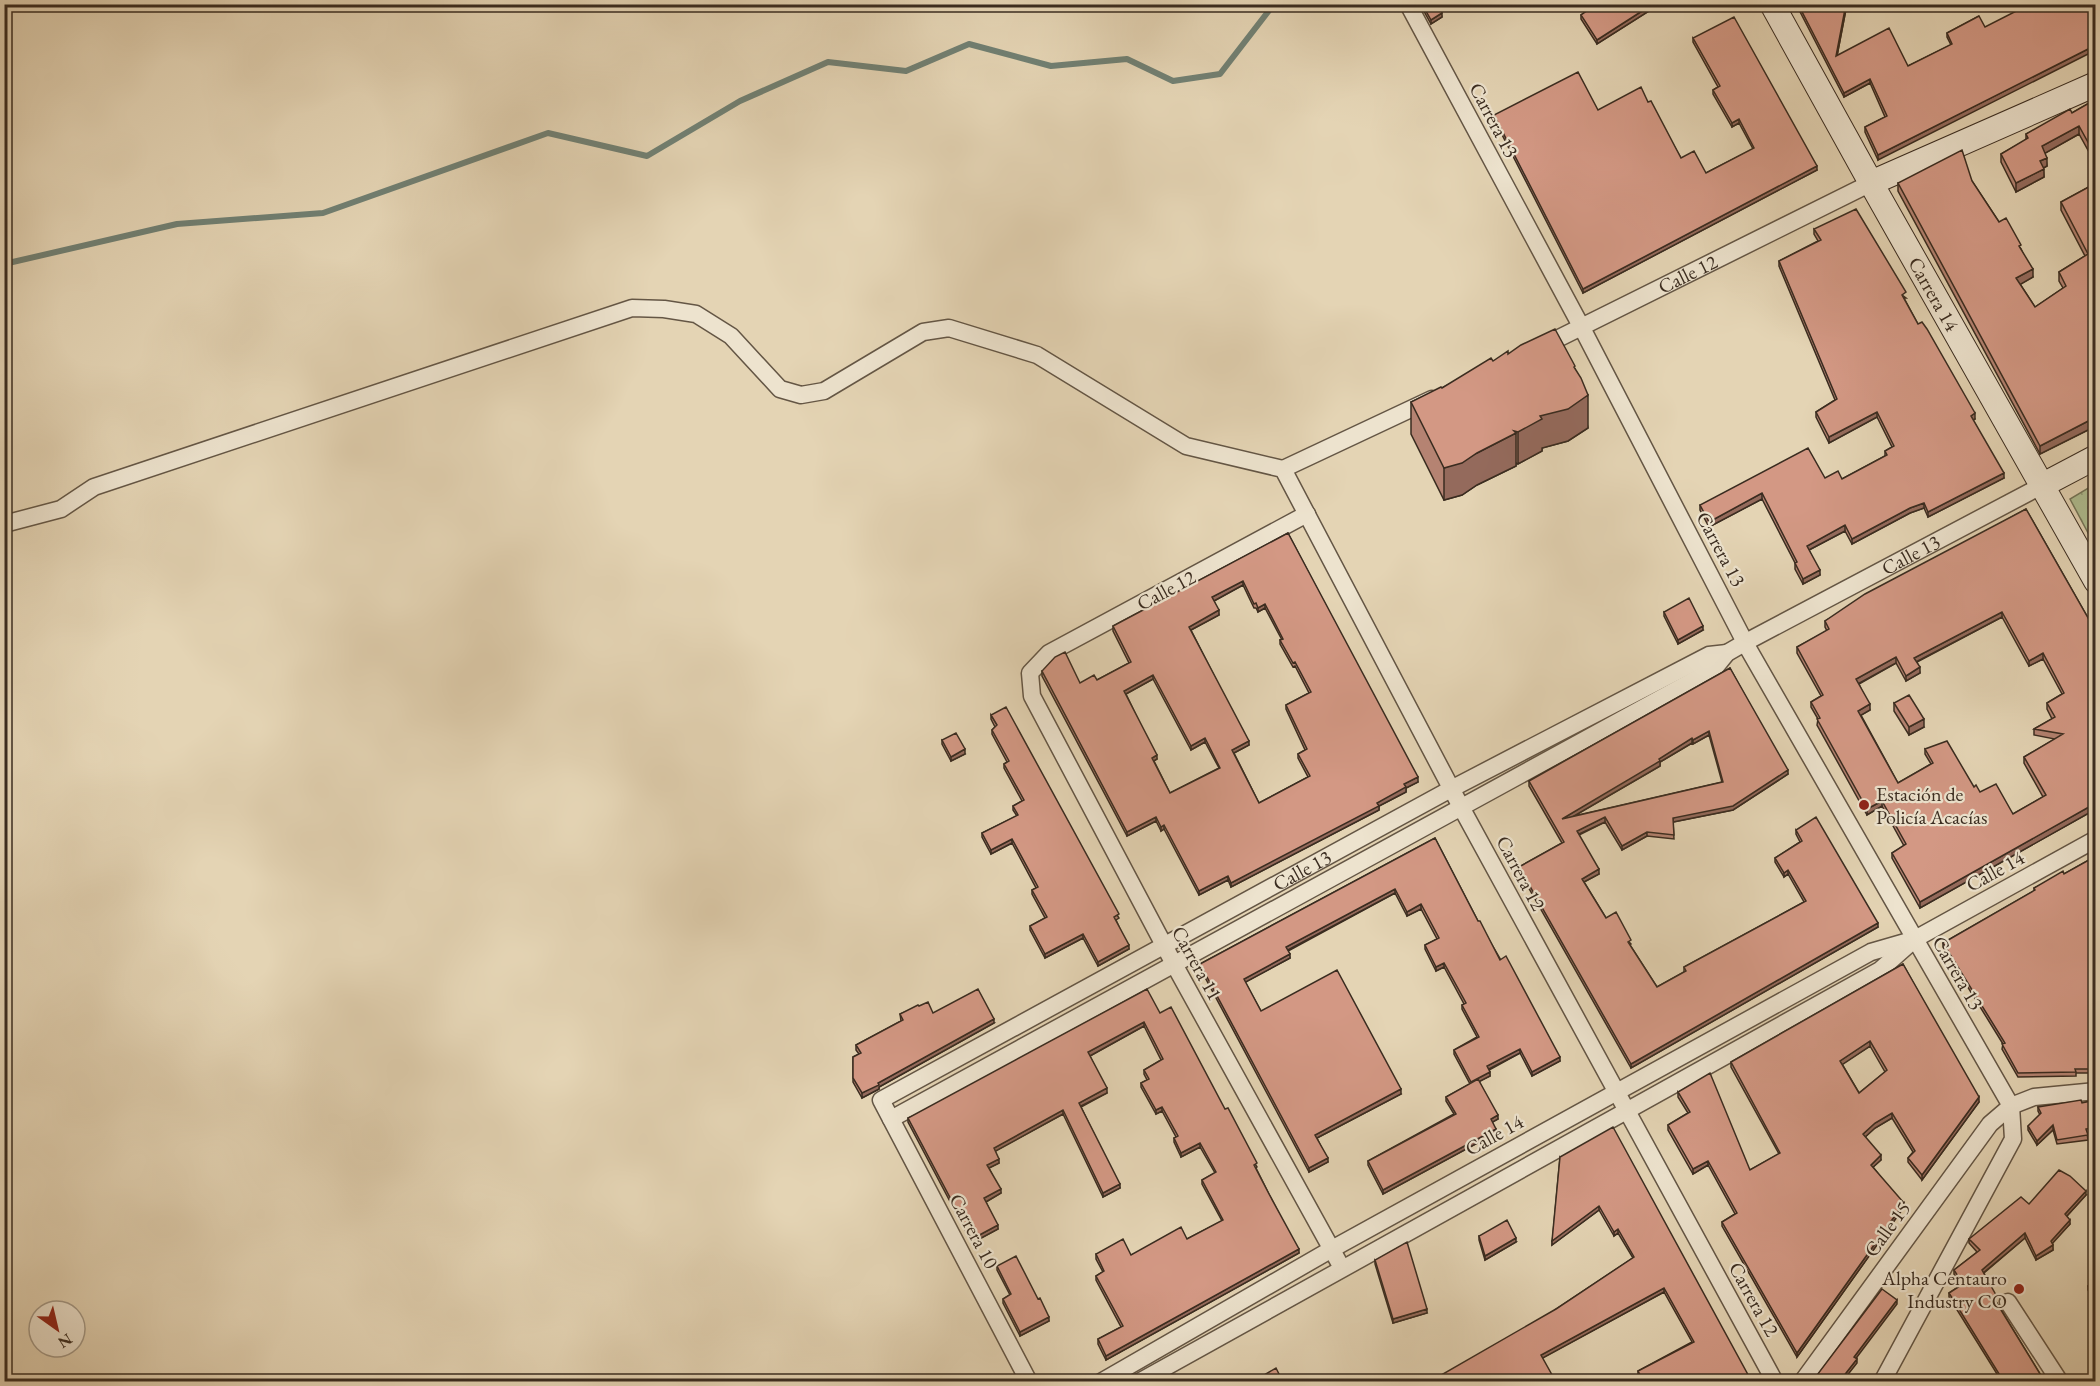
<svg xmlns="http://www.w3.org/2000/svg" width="2100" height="1386" font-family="'EB Garamond',serif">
<defs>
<pattern id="park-crowns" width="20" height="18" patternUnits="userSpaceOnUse" patternTransform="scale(1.5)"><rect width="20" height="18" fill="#afbe91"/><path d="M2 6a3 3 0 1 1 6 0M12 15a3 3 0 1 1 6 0" fill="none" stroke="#8f9b76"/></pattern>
</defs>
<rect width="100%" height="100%" fill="#e4d4b4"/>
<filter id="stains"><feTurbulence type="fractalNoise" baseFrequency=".00333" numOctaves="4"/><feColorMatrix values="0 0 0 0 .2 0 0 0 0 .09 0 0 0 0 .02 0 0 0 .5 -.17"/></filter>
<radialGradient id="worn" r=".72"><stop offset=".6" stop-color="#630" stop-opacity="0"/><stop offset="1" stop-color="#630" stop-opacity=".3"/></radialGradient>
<path fill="url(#park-crowns)" stroke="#747558" stroke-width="1.5" d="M2095,484V546L2070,499Z"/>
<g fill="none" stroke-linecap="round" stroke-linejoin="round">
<path stroke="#718073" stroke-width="6" d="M4,264L177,224L323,213L548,133L647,156L740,101L828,62L906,71L969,44L1051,66L1127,59L1173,81L1220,74L1274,4"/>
<defs>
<g id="street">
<path d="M1408,4L1582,328L1749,650L2011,1106L2013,1139L1882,1382"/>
<path id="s1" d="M1539,348L1871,183"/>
<path d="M1283,469L1432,399"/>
<path d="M1307,514L1049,653L1030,673L1032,696L1174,964L1342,1268"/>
<path d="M4,524L61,509L94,487L632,308L664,309L696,314L731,336L780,389L801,395L824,391L923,332L949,328L1037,355L1186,446L1283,469L1461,807L1775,1382"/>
<path id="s2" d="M891,1119L1714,669L1727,653L1746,642L2041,486"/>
<path d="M2008,1302L2060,1382"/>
<path id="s3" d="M1029,1382L881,1100L1451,789L1709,655L1727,653"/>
<path d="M1101,1382L1332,1249L1871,952L1909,941"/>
<path d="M1139,1382L1880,970L1915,939L2096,839"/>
<path d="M1802,1382L1990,1124L2011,1106L2034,1097L2096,1091"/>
</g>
<g id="secondary">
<path id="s4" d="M1772,4L1871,183L2096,581"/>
<path d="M1871,183L2096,84"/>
<path d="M2041,486L2096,457"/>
</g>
</defs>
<use href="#street" stroke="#645645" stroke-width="19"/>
<use href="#secondary" stroke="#3a2c20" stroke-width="26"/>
<use href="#street" stroke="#ede3ce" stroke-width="16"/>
<use href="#secondary" stroke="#ede3ce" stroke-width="24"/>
</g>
<path fill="#b58372" stroke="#3a2c20" stroke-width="1.5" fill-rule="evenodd" d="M1420,4H1438L1442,17L1431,24Z
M1597,4H1660L1597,44L1581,19V15Z
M1796,4H1847L1837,56L1908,66L1951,45L1947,37V33L1979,16L1878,160L1865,132V127L1885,117L1870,83L1844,97Z
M1693,38L1817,170L1583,293L1494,119V115L1598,110L1648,102L1681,158L1706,173L1753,149L1739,123L1732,127L1713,94V90L1718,87L1693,42Z
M2096,99V148L2089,152L2079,134L2045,153L2047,166L2043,168L2044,177L2016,192L2001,162V154L2026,140V134L2072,113Z
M1972,181L1999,222L2021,249L2033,277L2020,284L2035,307L2063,288L2059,281V272L2085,256L2061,210V202L2096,183V426L2040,454L1898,191V183Z
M1814,229L1906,298H1904L1918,324L1975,419L1973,420L2004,478L1928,517L1924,508L1910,513L1852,544L1845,531L1809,550L1820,575L1803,584L1795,569V563L1762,499L1709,527L1700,510V505L1825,478L1842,479L1885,456V451L1892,447L1877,417L1829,443L1816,417V412L1835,400L1779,266V261L1818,241L1814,234Z
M1508,354L1575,369L1588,428L1568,441L1542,448V451L1518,464L1516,463V466L1477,485L1462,495L1444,500L1411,434V402L1442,388Z
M2026,509L2096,632V809L1920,908L1892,858V853L1904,846L1882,806L1867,815L1817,725L1818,719L1811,707V702L1821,696L1797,653V647L1827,631L1825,627V621ZM2002,617L2029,666L2043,659L2062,694L2047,703V709L2052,719L2034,729V735L2055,739L2024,757V763L2043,797L2013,814L1980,792L1925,749V754L1931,764L1898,783L1861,715L1870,710L1859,684L1896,663L1906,681L1920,673L1917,662Z
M1288,533L1418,782L1406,788V792L1379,806V810L1231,887L1228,880L1199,895L1164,829L1161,831L1156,821L1127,836L1042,676V671L1080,683L1097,680L1129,663L1113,631V626ZM1243,585L1254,608H1256L1258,612L1265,608L1282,640H1280V644L1293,667L1295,666L1309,693L1286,705V709L1305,750L1298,754V758L1308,777L1259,803L1234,753L1249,745L1191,630L1219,615L1214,601ZM1153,679L1191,750L1205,742L1219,768L1170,793L1154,761L1157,759L1126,694Z
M1664,612L1703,630L1678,644L1664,616Z
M1730,668L1788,774L1733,810L1673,822L1674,839L1647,836L1622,850L1605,822L1579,835L1599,874L1584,882L1606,918L1631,944L1630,945L1657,987L1684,972V967L1804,902L1788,874L1784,877L1775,862V858L1800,842L1796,834V830L1878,927L1631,1068L1519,871V867L1562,843L1529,786V781ZM1709,735L1722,782L1574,816L1660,766V762L1692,743L1693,744Z
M1894,703L1924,727L1909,735L1894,711Z
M991,715L1119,918L1116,920L1129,949L1098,966L1083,938L1045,958L1030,930V926L1045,918L1032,894V890L1036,888L1012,843L991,854L982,837V833L1017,816L1013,810V806L1022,801L1004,768V764L1007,762L992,734V730L995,727L991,719Z
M942,740L965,754L951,761L942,744Z
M1435,838L1478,921L1560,1061L1532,1076L1520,1053L1489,1070L1490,1076L1479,1081L1498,1119L1492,1122L1496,1133L1383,1194L1368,1165V1161L1454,1114L1446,1101V1097L1470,1084L1454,1054V1050L1477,1037L1462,1009V1005L1464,1004L1444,967L1436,971L1425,949V945L1437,939L1421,909L1407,916L1395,893L1288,951L1290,958L1245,982L1261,1011L1401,1094L1317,1138L1328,1162L1309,1172L1200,968V964Z
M2096,856V1073H2076V1076L2018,1077L2002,1049L2003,1044L1943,947V943L2034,891V888L2064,874Z
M1903,964L1979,1102L1922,1180L1908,1162V1158L1913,1152L1892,1118L1875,1128L1865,1137L1881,1160L1873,1167L1904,1207L1797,1357L1722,1226V1222L1735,1214L1708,1165L1693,1174L1668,1130V1125L1688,1113L1678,1097V1092L1750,1170L1779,1154L1731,1067V1062ZM1870,1046L1885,1072L1859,1093L1842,1064Z
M919,1006L933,1013L994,1023L879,1087V1089L862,1098L853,1082V1057L859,1054L856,1050V1045L901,1021L900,1014Z
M1160,1013L1257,1167L1256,1168L1269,1194L1299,1253L1106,1360L1098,1344V1339L1121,1327L1096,1280V1276L1103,1272L1096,1259V1254L1131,1255L1187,1239L1222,1221L1202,1184V1180L1215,1173L1200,1147L1181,1157L1174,1142V1138L1176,1137L1162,1111L1156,1114L1141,1087V1083L1147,1080L1144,1074V1070L1161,1060L1144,1026L1090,1056L1107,1093L1081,1107L1120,1188L1103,1197L1063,1114L995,1151L999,1163L989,1168L1001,1193L986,1202L998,1229L972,1243L908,1122V1118Z
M2096,1100V1131L2087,1133L2088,1140L2057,1144L2053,1130L2037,1145L2028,1130V1126L2040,1115L2038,1111V1107L2082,1103Z
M1560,1157L1752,1382H1642L1638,1375V1371L1692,1342L1664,1292L1542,1358L1556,1309L1633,1258L1618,1233L1614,1236L1599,1210L1552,1245Z
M2086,1195L2067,1216L2070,1224L2052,1243L2053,1250L2036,1260L2025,1238L1984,1273L1996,1299L1995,1300L2045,1382H2002L1949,1297V1293L1961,1285L1954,1274V1270L1977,1252L1969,1243V1239L2029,1204Z
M1479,1236L1516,1242L1485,1260L1479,1240Z
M1375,1260L1427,1313L1393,1323L1375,1264Z
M997,1266L1038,1299L1049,1321L1020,1336L1003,1303V1299L1010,1295L997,1270Z
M2096,1281V1303L2088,1290V1286Z"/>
<path fill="#946a5c" stroke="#3a2c20" stroke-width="1.5" d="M1653,4H1660L1597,44V40Z
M1846,4H1847L1836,61V56Z
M1442,13V17L1431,24V20Z
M2096,45V50L1878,160V155Z
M1870,79V83L1844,97V93Z
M1739,119V123L1732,127V123Z
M2079,126V134L2042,155V146Z
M2096,140V148L2089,152V144Z
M2047,158V166L2040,170V161Z
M1817,166V170L1583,293V289Z
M2044,169V177L2016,192V183Z
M2033,269V277L2016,287V278Z
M1588,395V428L1568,441L1542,448V451L1518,464V432L1540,416Z
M1877,412V417L1829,443V437Z
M1975,413V419L1971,421V416Z
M2096,417V426L2040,454V446Z
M1516,433V466L1477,485L1462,495L1444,500V468L1477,453Z
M2004,473V478L1928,517V512Z
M1762,493V499L1709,527V522Z
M1924,503V508L1910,513L1852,544V539L1910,508Z
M1845,525V531L1807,551V546Z
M1820,570V575L1803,584V579Z
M1243,581V585L1212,602V597Z
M1265,604V608L1258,612V608Z
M1219,610V615L1189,631V627Z
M2002,612V617L1914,663V658Z
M1703,626V630L1678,644V640Z
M2043,653V659L2029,666V661Z
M1896,657V663L1856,685V679Z
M1920,667V673L1906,681V676Z
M1153,675V679L1124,695V691Z
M1870,704V710L1858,717V711Z
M1924,719V727L1909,735V727Z
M1709,731V735L1693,744V740Z
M1205,738V742L1191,750V746Z
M1692,738V743L1660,762V766L1562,823V819Z
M1249,741V745L1232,754V750Z
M965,749V754L951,761V757Z
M1157,755V759L1152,762V758Z
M1788,770V774L1733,810L1673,822V818Z
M1418,777V782L1406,788V792L1379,806V810L1231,887V883L1377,803L1404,784Z
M1882,801V806L1867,815V809Z
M2096,803V809L1920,908V902Z
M1156,817V821L1127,836V832Z
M1605,817V822L1577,835V831Z
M1164,825V829L1161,831V827Z
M1647,832V836L1622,850V846Z
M1012,839V843L991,854V850Z
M1599,869V874L1582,883V879Z
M1788,870V874L1784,877V873Z
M1228,876V880L1199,895V891Z
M1395,889V893L1286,951V947Z
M1421,904V909L1407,916V912Z
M1878,923V927L1631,1068V1064Z
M1083,934V938L1045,958V954Z
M1129,945V949L1098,966V962Z
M1290,954V958L1244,983V979Z
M1444,963V967L1436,971V967Z
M994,1019V1023L879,1087V1089L862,1098V1093L878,1083Z
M1144,1022V1026L1088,1057V1052Z
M1870,1041V1046L1840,1066V1061Z
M1520,1049V1053L1487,1070V1066Z
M1560,1057V1061L1532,1076V1072Z
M1490,1072V1076L1471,1086V1082Z
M1107,1088V1093L1079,1107V1103Z
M1401,1089V1094L1315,1139V1135Z
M1979,1097V1102L1922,1180V1175Z
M1162,1107V1111L1156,1114V1110Z
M1063,1110V1114L994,1152V1148Z
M1892,1113V1118L1875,1128L1863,1139V1134L1875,1123Z
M1498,1115V1119L1491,1123V1119Z
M2053,1125V1130L2037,1145V1141Z
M1496,1129V1133L1383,1194V1190Z
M1200,1143V1147L1181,1157V1153Z
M1881,1155V1160L1871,1169V1165Z
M1328,1158V1162L1309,1172V1168Z
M999,1159V1163L987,1169V1165Z
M1708,1161V1165L1693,1174V1169Z
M1120,1184V1188L1103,1197V1193Z
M1001,1189V1193L984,1203V1198Z
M2086,1191V1195L2065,1218V1214Z
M1904,1203V1207L1797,1357V1353Z
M1599,1206V1210L1552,1245V1241Z
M2070,1220V1224L2051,1245V1241Z
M998,1225V1229L972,1243V1239Z
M1618,1229V1233L1614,1236V1232Z
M2025,1233V1238L1982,1274V1270Z
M1516,1238V1242L1485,1260V1256Z
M2053,1245V1250L2036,1260V1256Z
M1299,1249V1253L1106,1360V1356Z
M1664,1288V1292L1541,1359V1355Z
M1897,1300V1304L1854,1361V1357Z
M1427,1309V1313L1393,1323V1319Z
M1049,1317V1321L1020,1336V1332Z
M1857,1359V1363L1842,1382H1839Z"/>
<path fill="#d39884" stroke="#3a2c20" stroke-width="1.5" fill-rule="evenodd" d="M1422,4H1438L1442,13L1431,20Z
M1597,4H1653L1597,40L1581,15Z
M1798,4H1846L1836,56L1889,28L1908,66L1952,44L1947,33L1979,16L1985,27L2030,4H2096V45L1878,155L1865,127L1887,116L1870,79L1844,93Z
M1734,17L1817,166L1583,289L1494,115L1578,72L1598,110L1641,87L1648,102L1651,101L1681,158L1694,151L1706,173L1754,148L1739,119L1732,123L1713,90L1720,86L1693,38Z
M2096,99V140L2089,144L2079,126L2042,146L2047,158L2040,161L2044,169L2016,183L2001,154L2028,138L2026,134L2070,109L2072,113Z
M1962,150L1972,181L1999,222L2006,218L2021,245L2019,246L2033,269L2016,278L2035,307L2066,286L2059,272L2088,254L2061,202L2096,183V417L2040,446L1898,183Z
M1856,209L1906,292L1902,295L1918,324L1922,322L1927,329L1975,413L1971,416L2004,473L1928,512L1924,503L1910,508L1852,539L1845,525L1807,546L1820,570L1803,579L1795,563L1797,562L1762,493L1709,522L1700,505L1808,448L1825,478L1838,471L1842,479L1887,455L1885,451L1894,446L1877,412L1829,437L1816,412L1837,399L1779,261L1821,240L1814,229Z
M1555,329L1575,366L1574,367L1581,378L1588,395L1568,409L1540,416L1542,419L1518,432L1514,431L1516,433L1477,453L1462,463L1444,468L1411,402L1441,387L1442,388L1491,358L1493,361L1508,351V354L1521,345Z
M2026,509L2096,632V803L1920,902L1892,853L1906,844L1882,801L1867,809L1817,719L1820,718L1811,702L1823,695L1797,647L1829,629L1825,621L1865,594ZM2002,612L2029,661L2043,653L2064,693L2047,703L2055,717L2034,729L2063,734L2024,757L2046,795L2013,814L1996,784L1980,792L1976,785L1974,787L1947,741L1925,749L1933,763L1898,783L1858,711L1870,704L1856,679L1896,657L1906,676L1920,667L1914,658Z
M1288,533L1418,777L1404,784L1406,787L1377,803L1379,806L1231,883L1228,876L1199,891L1164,825L1161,827L1156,817L1127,832L1042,671L1055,657L1065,652L1080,683L1094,675L1097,680L1131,662L1113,626ZM1243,581L1254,604L1256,603L1258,608L1265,604L1283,639L1280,640L1293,663L1295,662L1311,692L1286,705L1307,749L1298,754L1310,776L1259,803L1232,750L1249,741L1189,627L1219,610L1212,597ZM1153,675L1191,746L1205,738L1220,768L1170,793L1152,758L1157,755L1124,691Z
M1689,598L1703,626L1678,640L1664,612Z
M1730,668L1788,770L1733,806L1673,818L1674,835L1647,832L1622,846L1605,817L1577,831L1599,869L1582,879L1606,918L1616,912L1631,940L1628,942L1657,987L1686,971L1684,967L1806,901L1788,870L1784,873L1775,858L1802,841L1796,830L1816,817L1878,923L1631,1064L1519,867L1564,842L1529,781ZM1709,731L1723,782L1562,819L1660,761L1659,759L1692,738L1693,740Z
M1909,695L1924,719L1909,727L1894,703Z
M1006,707L1119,914L1114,917L1129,945L1098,962L1083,934L1045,954L1030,926L1047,917L1032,890L1038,887L1012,839L991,850L982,833L1018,815L1013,806L1024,800L1004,764L1009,761L992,730L997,725L991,715Z
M956,733L965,749L951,757L942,740Z
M1435,838L1478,921H1480L1500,960L1506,956L1560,1057L1532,1072L1520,1049L1487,1066L1490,1072L1471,1082L1454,1050L1479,1037L1462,1005L1466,1003L1444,963L1436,967L1425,945L1439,938L1421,904L1407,912L1395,889L1286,947L1290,954L1244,979L1261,1011L1337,970L1401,1089L1315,1135L1328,1158L1309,1168L1200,964Z
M2096,856V1069H2075L2076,1072L2018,1073L2002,1044L2005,1043L1943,943L2035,890L2034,888L2063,871L2064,874Z
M1903,964L1979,1097L1922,1175L1908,1158L1915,1151L1892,1113L1875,1123L1863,1134L1881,1155L1871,1165L1904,1203L1797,1353L1722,1222L1737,1213L1708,1161L1693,1169L1668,1125L1690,1112L1678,1092L1710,1073L1750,1170L1780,1153L1731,1062ZM1870,1041L1887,1070L1859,1093L1840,1061Z
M978,989L994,1019L878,1083L879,1085L862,1093L853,1078V1057L861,1053L856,1045L903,1020L900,1014L918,1005L919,1006L928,1002L933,1013Z
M1147,989L1160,1013L1171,1007L1225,1109L1228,1108L1257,1163L1254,1165L1269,1194L1299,1249L1106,1356L1098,1339L1123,1326L1096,1276L1104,1271L1096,1254L1123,1239L1131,1255L1181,1227L1187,1239L1223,1220L1202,1180L1216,1172L1200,1143L1181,1153L1174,1138L1178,1136L1162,1107L1156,1110L1141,1083L1149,1079L1144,1070L1163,1059L1144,1022L1088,1052L1107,1088L1079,1103L1120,1184L1103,1193L1063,1110L994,1148L999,1159L987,1165L1001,1189L984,1198L998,1225L972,1239L908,1118Z
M1478,1079L1498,1115L1491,1119L1496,1129L1383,1190L1368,1161L1456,1114L1446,1097Z
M2081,1100L2082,1103L2096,1100V1127L2086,1129L2088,1135L2057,1140L2053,1125L2037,1141L2028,1126L2041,1113L2038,1107Z
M1613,1127L1752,1382H1644L1638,1371L1694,1342L1664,1288L1541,1355L1556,1382H1429L1556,1309L1634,1257L1618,1229L1614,1232L1599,1206L1552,1241L1560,1157Z
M2059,1170L2070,1176L2086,1191L2065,1214L2070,1220L2051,1241L2053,1245L2036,1256L2025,1233L1982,1270L1996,1295L1993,1297L2045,1382H2004L1949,1293L1963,1284L1954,1270L1980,1250L1969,1239L2021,1197L2029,1204Z
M1507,1220L1516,1238L1485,1256L1479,1236Z
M1407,1242L1427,1309L1393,1319L1375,1260Z
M1016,1256L1038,1299L1040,1298L1049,1317L1020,1332L1003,1299L1011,1294L997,1266Z
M2096,1281V1299L2088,1286Z
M1882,1289L1897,1300L1854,1357L1857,1359L1839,1382H1818L1814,1379Z
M1276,1368L1283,1382H1252Z"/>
<g fill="#8f2418" stroke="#ede3ce" stroke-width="2">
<circle cx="1864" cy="805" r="6"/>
<circle cx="2019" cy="1289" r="6"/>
</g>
<g text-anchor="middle" stroke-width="4.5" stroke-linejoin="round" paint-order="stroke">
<g font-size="20" fill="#3a2c20" stroke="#ede3ce">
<text transform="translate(1494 120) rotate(62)" y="7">Carrera 13</text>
<text dy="7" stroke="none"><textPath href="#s1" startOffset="166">Calle 12</textPath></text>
<text dy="7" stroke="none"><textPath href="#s4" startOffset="332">Carrera 14</textPath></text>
<text transform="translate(1721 549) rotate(62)" y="7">Carrera 13</text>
<text dy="7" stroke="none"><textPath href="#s2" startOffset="1167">Calle 13</textPath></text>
<text transform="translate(1166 590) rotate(-28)" y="7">Calle 12</text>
<text dy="7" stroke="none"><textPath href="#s3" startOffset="798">Calle 13</textPath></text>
<text transform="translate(1995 871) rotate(-29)" y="7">Calle 14</text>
<text transform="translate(1521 873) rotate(62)" y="7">Carrera 12</text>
<text transform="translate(1197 963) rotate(61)" y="7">Carrera 11</text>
<text transform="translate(1958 973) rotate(60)" y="7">Carrera 13</text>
<text transform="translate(1494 1135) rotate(-29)" y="7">Calle 14</text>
<text transform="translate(1887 1229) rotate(-54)" y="7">Calle 15</text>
<text transform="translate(974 1231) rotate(62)" y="7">Carrera 10</text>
<text transform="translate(1754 1299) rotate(61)" y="7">Carrera 12</text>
</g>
<g font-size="20" fill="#3a2c20" stroke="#ede3ce" text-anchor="start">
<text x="1876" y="801">Estación de<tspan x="1876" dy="23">Policía Acacías</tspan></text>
<text x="2007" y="1285" text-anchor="end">Alpha Centauro<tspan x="2007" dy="23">Industry CO</tspan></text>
</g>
</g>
<rect width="2100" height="1386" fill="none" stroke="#e4d4b4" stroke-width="24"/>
<rect x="6" y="6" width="2088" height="1374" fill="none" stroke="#3a2c20" stroke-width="3"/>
<rect x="12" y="12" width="2076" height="1362" fill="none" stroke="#3a2c20" stroke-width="1.5"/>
<g transform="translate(57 1329) rotate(146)"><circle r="28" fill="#ede3ce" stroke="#a59a88" stroke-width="1.5"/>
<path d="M0-4.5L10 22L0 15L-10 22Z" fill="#8f2418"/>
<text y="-9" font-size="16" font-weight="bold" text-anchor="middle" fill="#3a2c20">N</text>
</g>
<rect width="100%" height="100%" filter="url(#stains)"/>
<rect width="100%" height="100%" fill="url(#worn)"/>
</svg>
